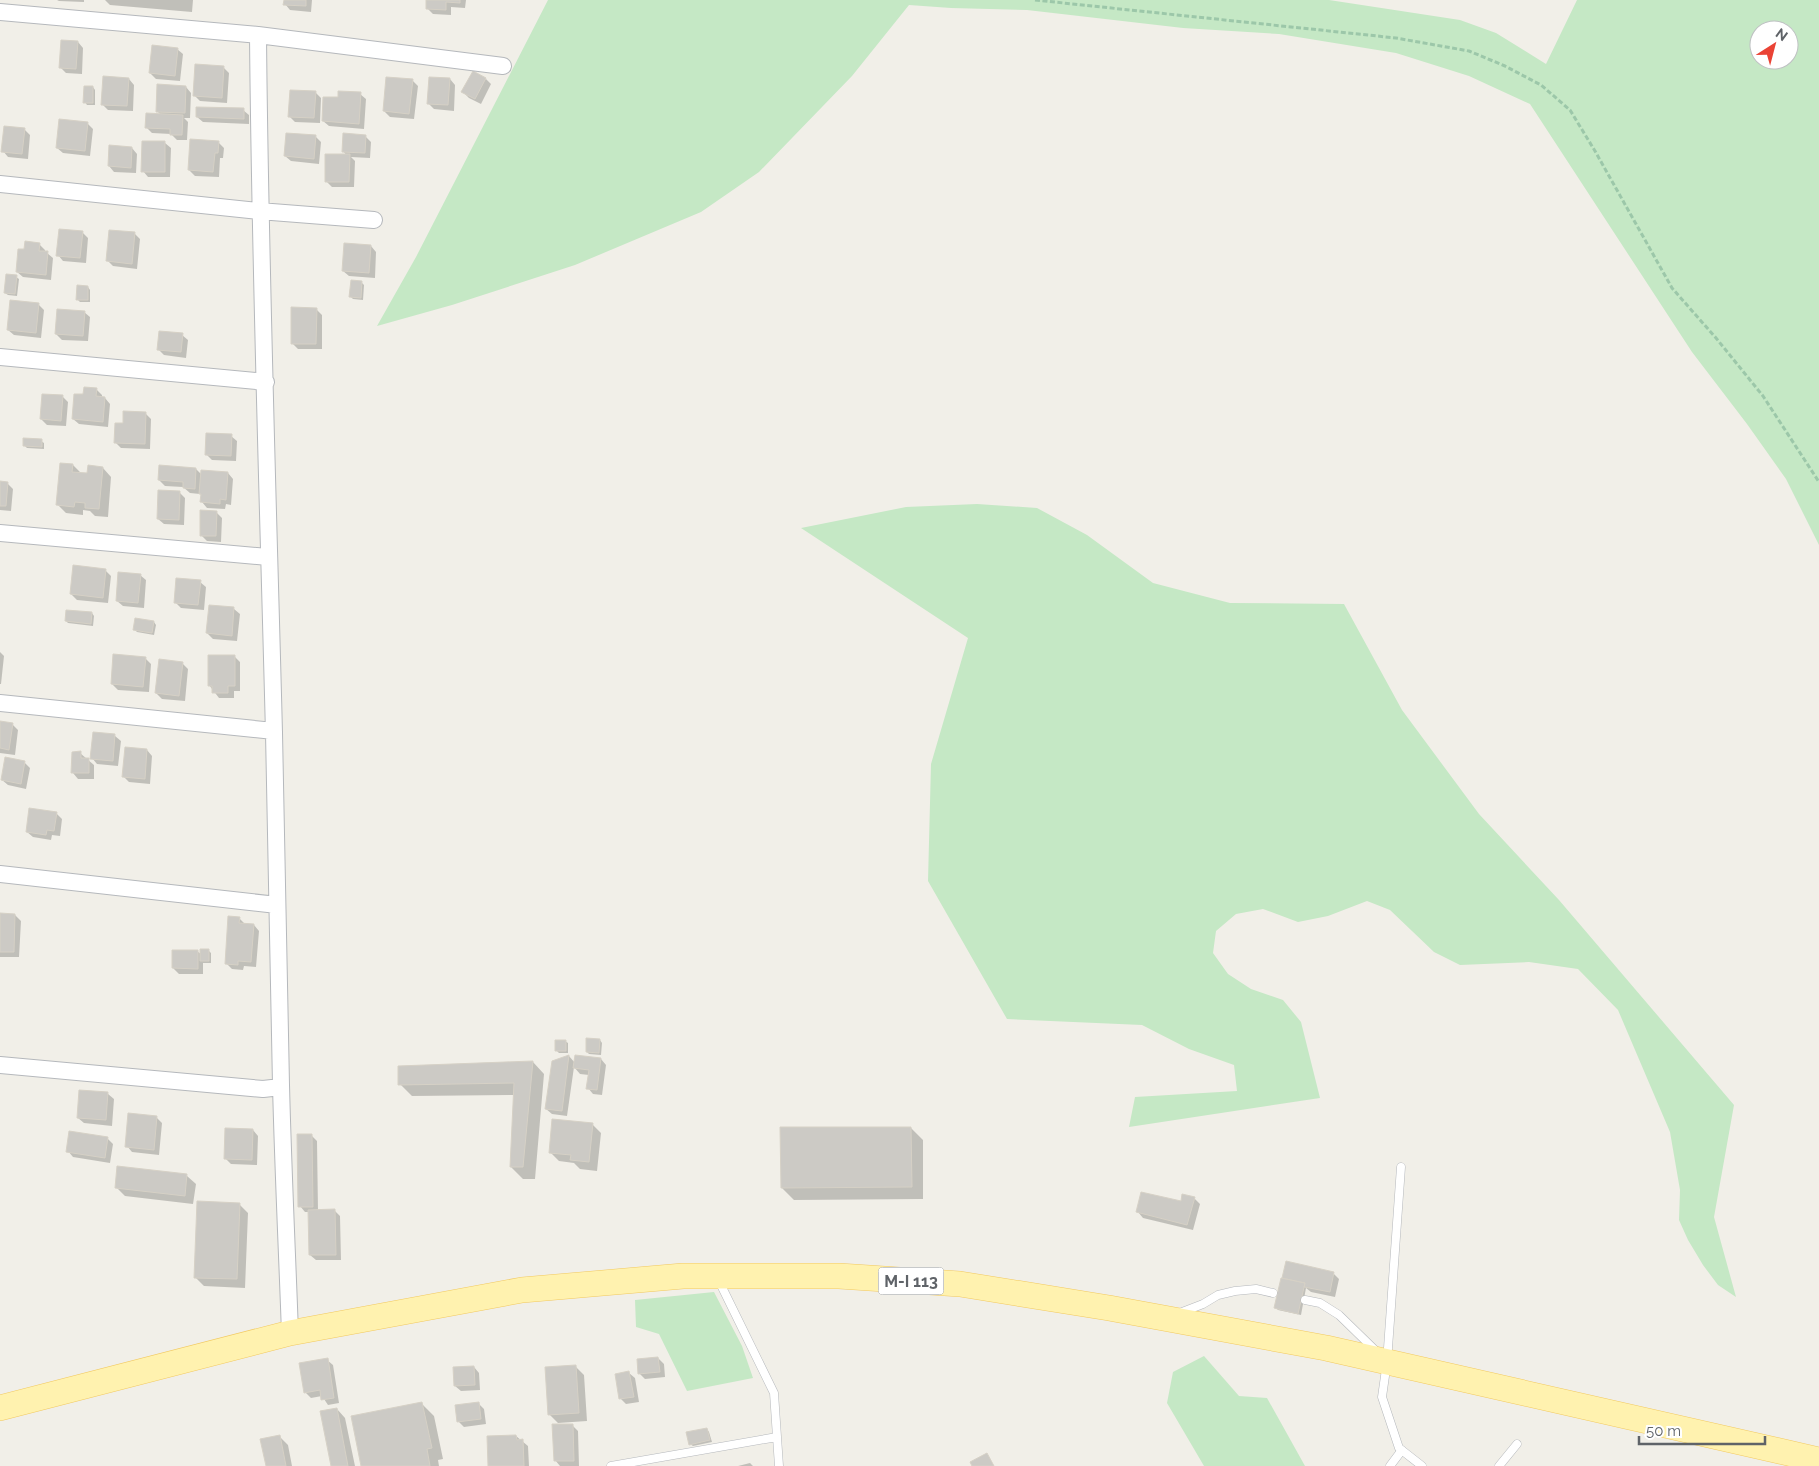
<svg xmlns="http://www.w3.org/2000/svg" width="1819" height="1466" font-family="Raleway,sans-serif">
<rect width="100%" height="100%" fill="#f1efe8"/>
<path fill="#c5e8c5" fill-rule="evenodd" d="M548,0H1329L1460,20L1496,33L1546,64L1577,0H1819V545L1786,479L1747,424L1692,352L1530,104L1469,76L1396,53L1279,34L1183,28L1027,10L951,8L909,5L852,76L759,172L701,212L575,265L452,305L377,326L416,257ZM1759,30H1789V60H1759Z
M977,504L1037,508L1087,535L1153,583L1230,603L1344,604L1402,710L1479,814L1559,900L1734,1105L1714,1217L1736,1297L1718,1285L1703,1265L1688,1240L1679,1220L1680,1190L1670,1132L1618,1010L1578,969L1529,962L1460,965L1434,952L1390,910L1367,901L1328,916L1298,922L1263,909L1236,914L1216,931L1213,953L1228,974L1251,989L1283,1000L1301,1022L1320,1098L1129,1127L1135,1097L1237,1091L1234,1065L1189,1049L1142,1025L1007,1019L928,881L931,764L968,638L801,528L906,507Z
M714,1292L742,1346L753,1378L687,1391L659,1334L636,1327L635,1300Z
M1204,1356L1239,1396L1267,1398L1305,1466H1204L1167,1403L1173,1372Z"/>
<path fill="#0003" d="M57,0H84V2L59,1Z
M105,0H193L192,12L110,5Z
M285,0H312L311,12L290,10L285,4Z
M428,0H466L465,8L451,7V15L433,14L427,8Z
M78,42L83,48L82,74L66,73L60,67Z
M177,49L183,54L180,81L156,79L150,73Z
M223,67L229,73L227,103L200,101L194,95Z
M129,79L134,85L133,111L108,110L102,104Z
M450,79L455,85L454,111L434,109L429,104Z
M486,79L491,84L481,104L469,98L463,92Z
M412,80L418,86L414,119L390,117L384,111Z
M93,87L95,90V105H87L85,102Z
M186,87L191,93L190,118H184L188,122L187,140H177L171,134L152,133L146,127L161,115L157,111Z
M315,92L321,98L320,123L295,122L289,116Z
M360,94L366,99L364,129L329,126L323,121L339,99Z
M243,110L249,115V124L203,122L197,117Z
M87,123L93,129L90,156L63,153L57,148Z
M24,129L30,135L28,159L8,157L3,151Z
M315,136L321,142L319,164L291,161L285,156Z
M365,136L371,142L370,158L351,157L355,161L354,187H332L326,181L347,156L343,151Z
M218,142L224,148L223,158H220L219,177L195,176L189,170Z
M165,143L171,148L170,177H148L143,171Z
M132,148L137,154L136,173L114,172L109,166Z
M82,232L88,238L86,263L63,261L58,255Z
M134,233L140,239L137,269L113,266L108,261Z
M39,244L45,250V252L47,253L53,258L51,280L23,277L17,272L25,251Z
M371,246L376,252L375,278L349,276L343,271Z
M16,277L19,279L17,296L8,295L5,293Z
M362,283L364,285L363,300L353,299L350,296Z
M88,287L90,290V302H80L77,299Z
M38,304L44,310L41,338L14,335L8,330Z
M316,309L322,315V349H298L292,343Z
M84,312L90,317L88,341L62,340L56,334Z
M182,335L188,340L186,358L164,355L159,350Z
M96,389L102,395V398H105L110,404L108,427L79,424L73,419L85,396Z
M62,396L68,402L66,426L47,425L41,419Z
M145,413L151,419L150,449L121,448L115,442L124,424Z
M231,436L237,441L236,461L212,460L207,455Z
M41,441L44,443V449L27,448L24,445Z
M73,465L82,474L88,475L103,468L111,477L108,517L95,516L90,511L83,510V515L66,513L57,504Z
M196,469L202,475L228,473L233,479L231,505L226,504L225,509L207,508L202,502V496L200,494L190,493L183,487L165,486L159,480Z
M0,483H7L13,489L11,511L0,510Z
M179,492L185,498L184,525L164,524L158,519Z
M216,512L222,518L221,542L207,541L201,535Z
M105,570L111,576L108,603L77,600L71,594Z
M140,575L146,580L144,608L123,606L117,601Z
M200,582L206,587L204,610L181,608L175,602Z
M210,606L234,609L240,614L237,641L213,639L207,633Z
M92,613L94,616L93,626L68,623L66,621Z
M154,622L156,625L154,635L137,632L135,630Z
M0,652L4,656L1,684H0Z
M235,657L240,662V691H234V698H219L209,685Z
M145,658L151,664L149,692L118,690L112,684Z
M182,663L188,669L185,701L162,699L156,693Z
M0,722L12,724L18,730L15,755L0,753Z
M115,736L121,741L118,766L97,764L92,758Z
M147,750L152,756L150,784L129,782L123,776Z
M80,753L94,765V779H78L73,773Z
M24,762L30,768L26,789L8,785L2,780Z
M56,813L62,819L60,836L52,835L51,840L33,837L27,832Z
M0,915H15L21,921L19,957H0Z
M239,918L245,924L254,925L259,931L256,967L244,966L243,970L232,969L226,963Z
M208,950L211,953V963H203V974H179L173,968L197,951L202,955Z
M600,1040L602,1043L601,1055L589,1054L587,1052Z
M565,1041L568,1043V1053H559L556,1050Z
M569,1056L575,1063L601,1059L606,1065L602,1095L593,1094L588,1088L589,1075L580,1074L574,1067L567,1116L552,1114L546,1109L553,1062Z
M533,1062L544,1074L535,1179H523L511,1167L514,1095L412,1096L400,1084Z
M108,1094L114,1099L112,1126L84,1123L78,1118Z
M156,1117L162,1123L159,1155L132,1152L127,1146Z
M592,1124L601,1133L597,1171L580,1169L574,1163L559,1161L550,1152Z
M911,1128L923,1140V1199L794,1200L782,1188Z
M253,1130L258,1136L257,1165L231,1164L225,1158Z
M311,1135L317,1141L318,1211L334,1210L340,1216L341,1260H316L310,1255L309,1212H305L300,1206Z
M107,1138L113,1144L110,1163L73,1157L68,1151Z
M187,1176L196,1184L193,1204L125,1196L116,1187Z
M1194,1198L1200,1204L1193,1230L1143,1218L1138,1212L1181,1203Z
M239,1204L248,1213L245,1288L204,1286L195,1277Z
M1287,1263L1333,1273L1339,1279L1335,1297L1311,1292L1306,1288L1301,1315L1278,1310L1276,1308Z
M658,1358L664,1364L665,1377L645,1379L639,1373Z
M327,1360L333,1365L339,1403L328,1405L322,1396L311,1398L305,1392Z
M575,1366L584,1375L587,1421L558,1423L549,1414Z
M474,1367L479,1373L480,1390L461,1391L455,1386Z
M629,1373L635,1378L639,1402L626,1404L620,1398Z
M478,1403L484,1409L486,1424L464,1427L458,1421Z
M422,1404L434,1416L443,1459L438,1460L439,1466H362Z
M337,1409L345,1418L355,1466H332Z
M572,1425L578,1431L579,1466H560L555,1460Z
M707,1429L709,1432L712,1442L693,1446L690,1444Z
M279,1436L288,1445L292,1466H267Z
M516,1436L528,1446L529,1466H489Z
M750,1463L753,1466H738Z"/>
<path fill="#cccac5" stroke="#d6d1c6" d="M284,0H306V6L283,5Z
M426,0H460V3L446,2V10L426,9Z
M61,40L78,41L76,69L59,68Z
M152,45L178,48L175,76L149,73Z
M195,64L224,66L222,98L193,96Z
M473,71L486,78L475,99L461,92Z
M103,76L129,78L127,106L101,105Z
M386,77L413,79L409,114L383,111Z
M429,77L450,78L448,105L427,104Z
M157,84L186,86L185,113L156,112Z
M84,86H93V103H83Z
M290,90L316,91L314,118L288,117Z
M338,91L361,92L359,124L322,121L323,97H338Z
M196,107L244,108V119L196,117Z
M146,113L183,115L182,135H170V129L145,128Z
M59,119L88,122L85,151L56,148Z
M4,126L25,128L22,154L1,152Z
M286,133L316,135L314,159L284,156Z
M343,133L366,135L365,153L342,152Z
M190,139L219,141L218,153H215L213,172L188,170Z
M142,141H165V172H141Z
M109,145L132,147L131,168L108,166Z
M325,154H350L349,182H325Z
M59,229L83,231L80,258L56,256Z
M109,230L135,232L132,264L106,261Z
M25,241L40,243L39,251H48L46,275L16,272L18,249H24Z
M344,243L371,245L369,273L342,271Z
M6,274L17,275L15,294L4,293Z
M351,280L362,281L361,298L349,297Z
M77,285L88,286V300H76Z
M10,300L39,303L36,333L7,330Z
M291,307L317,308L316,344H291Z
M57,309L85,311L83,336L55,334Z
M159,331L183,333L181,352L157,350Z
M84,387L97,388L96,396L105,397L103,422L72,419L74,394H83Z
M42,394L63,395L61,421L40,419Z
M123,411L146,412L145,444L114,443L115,423H123Z
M206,433L232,434L231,456L205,455Z
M23,438L42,439V447L23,446Z
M60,463L73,464L72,472L87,473L88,465L103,467L99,509L85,508V503L75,502L74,507L56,505Z
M159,465L196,468L195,489L183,488V482L158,480Z
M201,470L228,472L226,500L220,499V504L200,502L201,494H199Z
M0,481L8,482L6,506H0Z
M158,490L180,491L179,520L157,519Z
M200,510L217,511L216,536H200Z
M73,565L106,569L103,598L70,594Z
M118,572L141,574L138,603L116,601Z
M176,578L201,580L198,605L174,603Z
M209,605L234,607L232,636L206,633Z
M66,610L92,612L91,624L65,621Z
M135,618L154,621L152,633L133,630Z
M113,654L146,657L143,687L111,684Z
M208,655H235V686H228V693H212V686H208Z
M159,659L183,662L179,696L155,693Z
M0,721L13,723L9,750L0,748Z
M93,732L115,734L113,761L90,759Z
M125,747L147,749L145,779L122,777Z
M81,751V758H89V773H71L72,752Z
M5,757L25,761L21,784L1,780Z
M29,808L57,812L54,831L47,830L46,835L26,832Z
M0,913L15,914L14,952H0Z
M228,916L240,917L239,923L254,924L251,962L238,961V965L225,964Z
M200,949H209V961H200Z
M172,950H198V969L172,968Z
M586,1038L600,1039L599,1053L586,1052Z
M555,1040H566V1051H555Z
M569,1055L562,1111L545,1109L552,1061Z
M575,1055L601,1058L597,1090L586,1089L589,1070L573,1068Z
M533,1061L523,1167H510L514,1083L398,1085V1066Z
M79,1090L108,1092L106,1120L77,1118Z
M128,1113L157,1116L154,1150L125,1147Z
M552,1119L593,1123L589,1162L570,1160L571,1155L549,1153Z
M780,1127H911L912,1187L781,1188Z
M225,1128L253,1129L252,1160L224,1159Z
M69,1131L108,1137L105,1158L66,1152Z
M297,1134H312L313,1207H298Z
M117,1166L187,1174L185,1196L115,1188Z
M1141,1192L1181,1201L1182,1194L1195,1197L1187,1225L1136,1212Z
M197,1201L240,1203L237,1279L194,1278Z
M335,1209L336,1255H309L308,1210Z
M1286,1261L1334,1272L1330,1292L1304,1287L1305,1283L1282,1278Z
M1281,1278L1305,1283L1298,1314L1274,1308Z
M658,1357L660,1372L638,1374L637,1359Z
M328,1358L334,1398L321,1400L320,1390L304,1393L299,1363Z
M576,1365L579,1413L548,1415L545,1367Z
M474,1366L475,1385L454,1386L453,1367Z
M629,1371L634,1397L619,1399L615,1374Z
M422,1402L432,1448L427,1449L430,1466H361L351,1416Z
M479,1402L481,1419L457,1422L455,1405Z
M337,1408L348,1466H331L320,1411Z
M552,1424H573L574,1461H554Z
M707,1428L710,1440L689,1445L686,1432Z
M280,1435L286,1466H266L260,1439Z
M516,1435L517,1440L523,1439L524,1466H488L487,1436Z
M987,1453L994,1466H972L970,1462Z"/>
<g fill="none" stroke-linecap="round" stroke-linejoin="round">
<defs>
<path id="lane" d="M1401,1167L1387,1362L1382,1397L1399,1448L1422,1466
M719,1281L774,1393L779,1466
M1305,1300L1320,1303L1339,1315L1376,1351
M1177,1314L1203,1304L1218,1295L1235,1291L1256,1289L1273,1293
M611,1466L777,1437
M1390,1466L1402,1450
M1499,1466L1517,1444"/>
<path id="street" d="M0,12L258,35L503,66
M258,35C260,268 268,500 274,733C277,850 278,968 281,1085C283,1167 287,1250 290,1333
M0,184L259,211L374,220
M0,357L266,382
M0,533L268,557
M0,703L274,731
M0,874L277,905
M0,1065L263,1089L281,1087"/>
<path id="primary" d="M0,1408L290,1333L522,1290L683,1276H839L960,1284L1109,1308L1326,1348L1819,1460"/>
</defs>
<use href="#lane" stroke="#b5b8bc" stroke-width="9"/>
<use href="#street" stroke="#b5b8bc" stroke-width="18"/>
<use href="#primary" stroke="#f2c960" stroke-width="26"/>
<path stroke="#9cc7a9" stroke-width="3" stroke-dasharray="5 2.5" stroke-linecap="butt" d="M1035,0L1396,38L1469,51L1505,66L1541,85L1570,110L1595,151L1672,288L1716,338L1763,396L1819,482"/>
<use href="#lane" stroke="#fff" stroke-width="8"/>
<use href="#street" stroke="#fff" stroke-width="16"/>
<use href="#primary" stroke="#fff2af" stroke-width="25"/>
</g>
<g text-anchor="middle" stroke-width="5" stroke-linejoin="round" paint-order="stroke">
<rect fill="#fff" stroke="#8f9295" stroke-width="1" x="878.5" y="1267.5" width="65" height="27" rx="4"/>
<g font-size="16" font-weight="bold" fill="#5f6368">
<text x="911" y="1287">M-I 113</text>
</g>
</g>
<g transform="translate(1774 45) rotate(36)"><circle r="24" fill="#ffffff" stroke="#bfc1c3"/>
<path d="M0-4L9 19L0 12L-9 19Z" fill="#ea4335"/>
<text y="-8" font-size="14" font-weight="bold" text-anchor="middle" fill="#5f6368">N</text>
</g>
<path d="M1639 1436v8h126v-8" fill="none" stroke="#5f6368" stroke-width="2.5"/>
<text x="1646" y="1436" font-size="15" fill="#5f6368" stroke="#ffffff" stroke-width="4" paint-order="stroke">50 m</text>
</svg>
